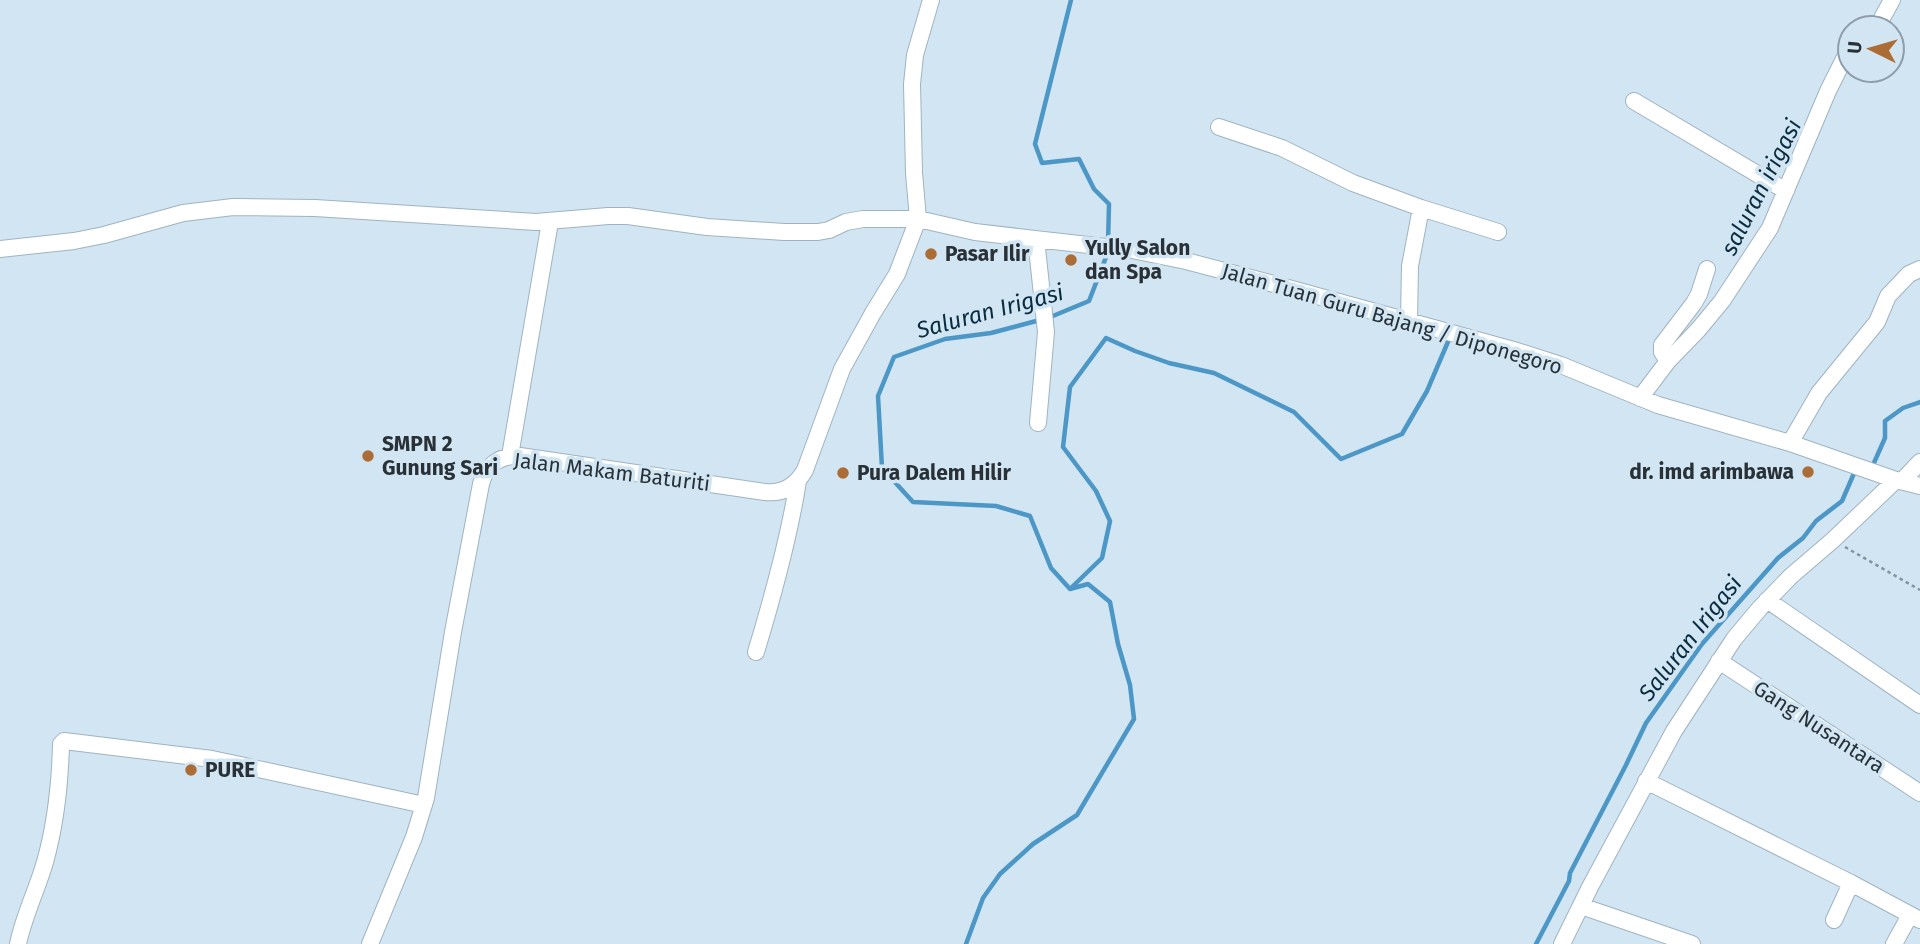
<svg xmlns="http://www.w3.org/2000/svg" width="1920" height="944" font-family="'Fira Sans',sans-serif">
<rect width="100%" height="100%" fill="#d1e5f3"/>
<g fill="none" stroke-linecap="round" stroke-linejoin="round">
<path stroke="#4c97c5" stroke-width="4.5" d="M1071,0L1035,144L1042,163L1079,159L1094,189L1109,204L1108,244
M1048,318L1089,301L1108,252
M1870,466L1873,465L1885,438V421L1903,408L1920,402
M1072,587L1102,558L1110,521L1096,491L1063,447L1070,387L1106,338L1135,351L1169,363L1214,373L1294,412L1341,459L1402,434L1427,391L1450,337
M966,944L983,898L1000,874L1033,844L1077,815L1134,719L1130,685L1118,644L1110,602L1088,584L1070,589L1051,568L1030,516L996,506L913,502L882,468L878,396L894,357L945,339L991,333L1040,320
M1536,944L1569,881L1570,873L1626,765L1646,723L1702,644L1778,558L1803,538L1816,521L1842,501L1855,471"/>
<defs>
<path id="minor" d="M1874,28L1881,20L1892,0
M1634,101L1786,191
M1219,127L1282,148L1353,183L1421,208L1410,266L1409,320
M1421,208L1498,232
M1036,239L1046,332L1038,423
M0,249L74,241L104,235L183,213L233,207L315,208L536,222L608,216H628L707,227L784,232H818L829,230L846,222L863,219H918L914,173L912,84L915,55L931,0
M1668,361L1662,352V345L1694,303L1699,294L1707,269
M1640,398L1668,361L1698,330L1722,301L1770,228L1828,91L1844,59L1850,51
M1790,443L1819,393L1877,322L1888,296L1909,274L1920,269
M510,456L550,222
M1902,481L1920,462
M1767,600L1920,705
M756,652C773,596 789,539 798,481
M1719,661L1920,793
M1646,781L1851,883L1920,920
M1581,906L1692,944
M1834,920L1851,883
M18,944C24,915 37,890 45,862C56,823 60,784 61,744L64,741L212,759L424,805
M370,944L414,837L426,798L453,632L481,484C486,465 500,455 520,456L765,492C783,494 796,486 805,470L842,369L873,313L897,274L918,219L975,232L1132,250L1186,261L1270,283L1517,351L1561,365L1658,405L1790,443L1896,480L1920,486
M1562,944L1590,887L1674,731L1734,639L1760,608L1791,576L1833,540L1896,480
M1894,944L1910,915"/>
</defs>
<use href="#minor" stroke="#a0b3c1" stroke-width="18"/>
<path stroke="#85939d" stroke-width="2.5" stroke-dasharray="3.5 3.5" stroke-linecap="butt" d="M1845,547L1920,590"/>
<use href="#minor" stroke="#fff" stroke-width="16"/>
</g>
<g fill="#ac6c35" stroke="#d1e5f3" stroke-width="2.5">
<circle cx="931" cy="254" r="7"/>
<circle cx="1071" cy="260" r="7"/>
<circle cx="368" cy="456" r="7"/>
<circle cx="1808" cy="472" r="7"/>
<circle cx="843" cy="473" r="7"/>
<circle cx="191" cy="770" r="7"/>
</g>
<g text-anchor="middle" stroke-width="7" stroke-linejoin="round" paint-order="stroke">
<g font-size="21" font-weight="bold" fill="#293137" stroke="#d1e5f3" text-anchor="start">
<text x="1085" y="255">Yully Salon<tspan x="1085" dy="24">dan Spa</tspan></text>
<text x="945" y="261">Pasar Ilir</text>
<text x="382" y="451">SMPN 2<tspan x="382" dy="24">Gunung Sari</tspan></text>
<text x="1794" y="479" text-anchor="end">dr. imd arimbawa</text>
<text x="857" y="480">Pura Dalem Hilir</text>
<text x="205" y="777">PURE</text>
</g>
<g font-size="21" fill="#293137" stroke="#d1e5f3">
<text transform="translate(1392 319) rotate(16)" y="7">Jalan Tuan Guru Bajang / Diponegoro</text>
<text transform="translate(612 472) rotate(7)" y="7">Jalan Makam Baturiti</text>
<text transform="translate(1819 727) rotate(33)" y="7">Gang Nusantara</text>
</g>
<g font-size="23" font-style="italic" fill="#0a2c40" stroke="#d1e5f3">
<text transform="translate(1761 187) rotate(-63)" y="8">saluran irigasi</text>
<text transform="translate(990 311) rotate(-15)" y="8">Saluran Irigasi</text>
<text transform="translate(1690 638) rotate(-52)" y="8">Saluran Irigasi</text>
</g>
</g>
<g transform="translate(1871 49) rotate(275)"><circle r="33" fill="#d1e5f3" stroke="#8e9da8" stroke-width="2"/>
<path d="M0-5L12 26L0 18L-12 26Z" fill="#ac6c35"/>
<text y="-10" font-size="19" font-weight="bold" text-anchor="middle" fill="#293137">U</text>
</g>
</svg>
